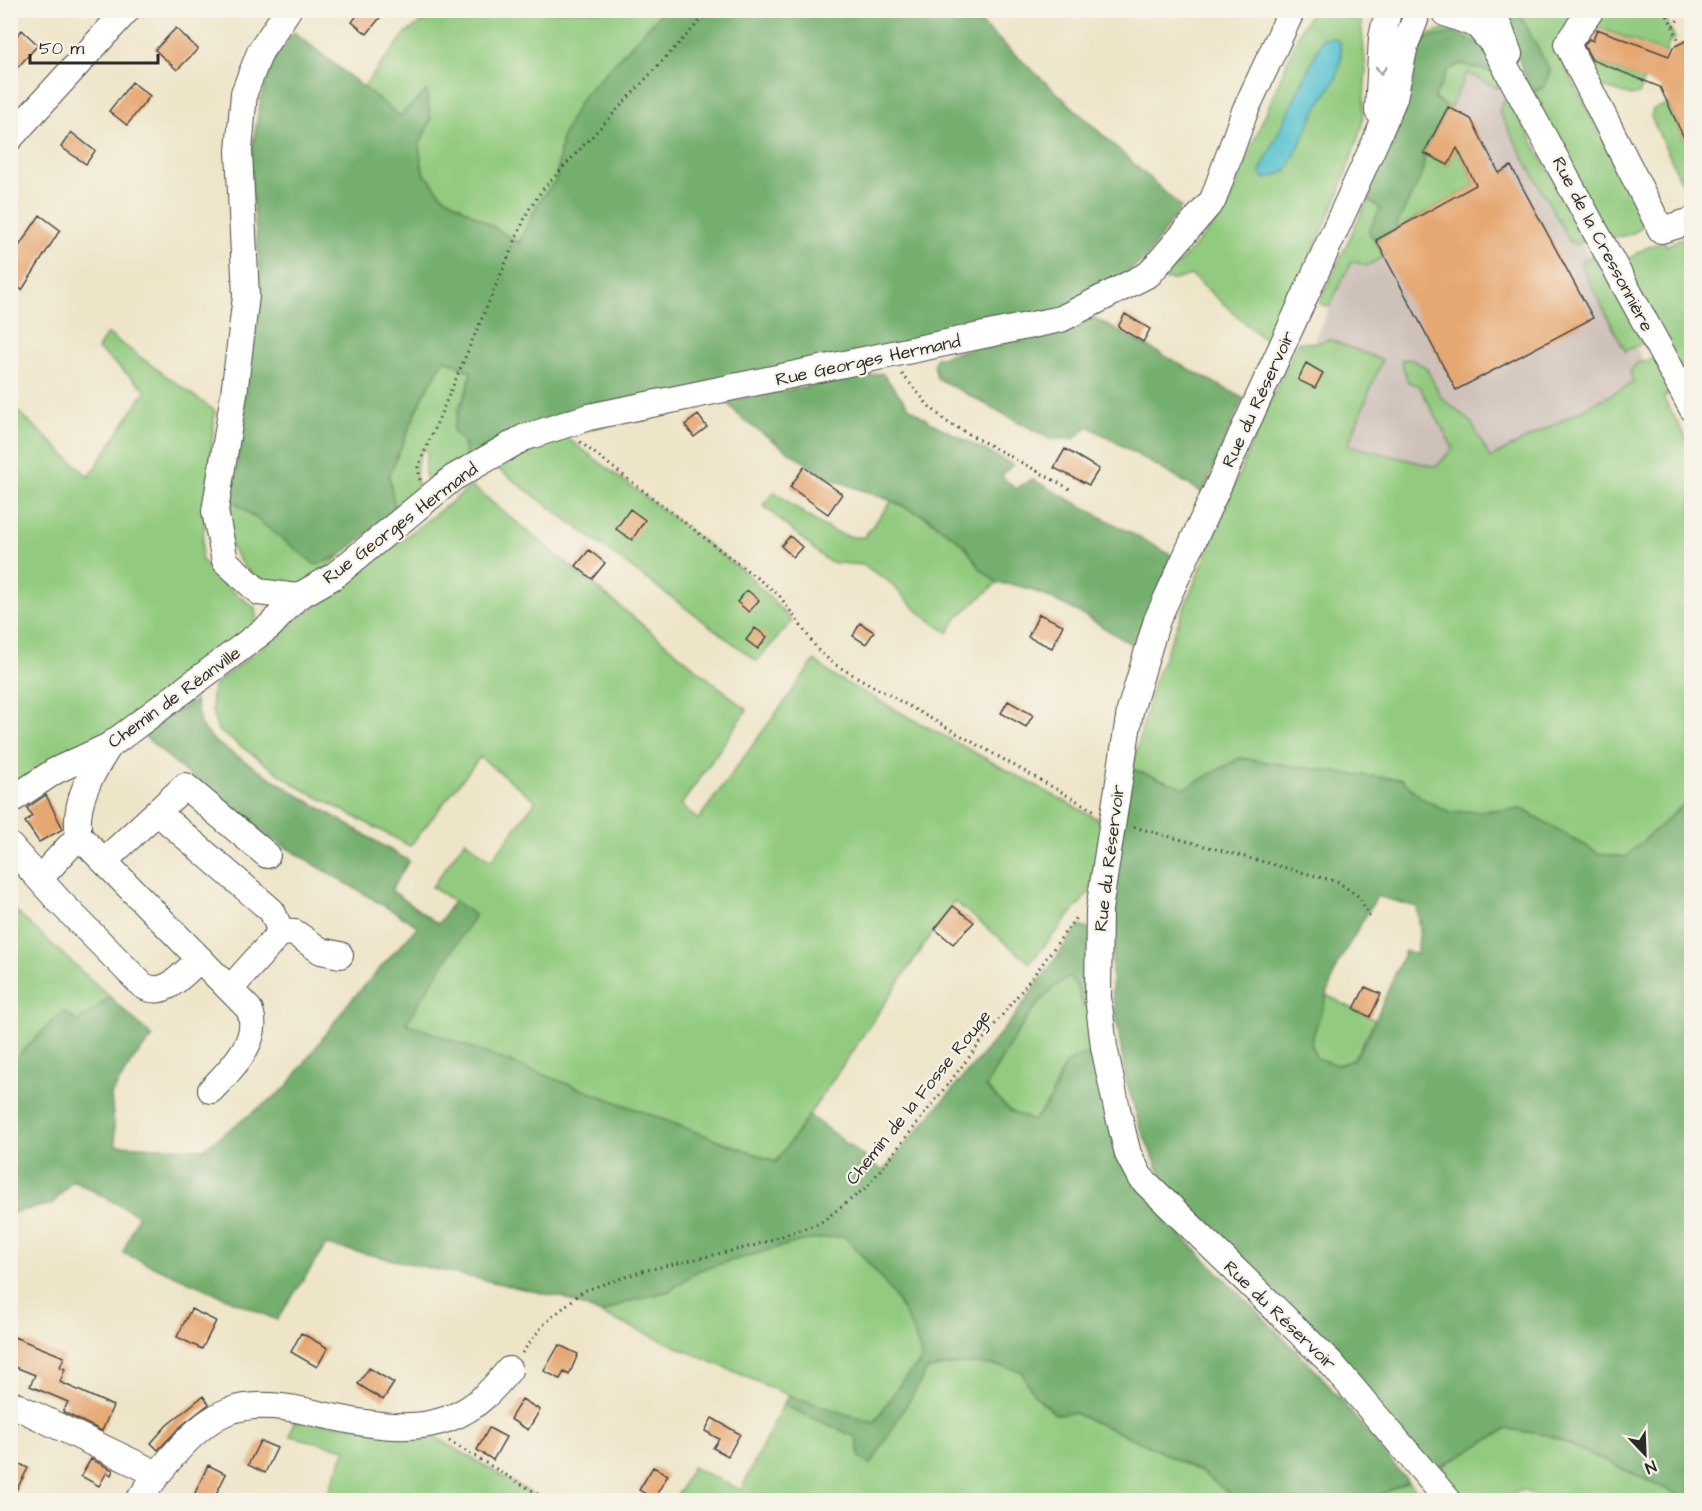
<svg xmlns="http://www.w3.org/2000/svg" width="1702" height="1511" font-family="'Architects Daughter',sans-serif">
<rect width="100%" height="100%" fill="#f7f3e8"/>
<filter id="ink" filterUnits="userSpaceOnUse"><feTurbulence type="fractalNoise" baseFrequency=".0167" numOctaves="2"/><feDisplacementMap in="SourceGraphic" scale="12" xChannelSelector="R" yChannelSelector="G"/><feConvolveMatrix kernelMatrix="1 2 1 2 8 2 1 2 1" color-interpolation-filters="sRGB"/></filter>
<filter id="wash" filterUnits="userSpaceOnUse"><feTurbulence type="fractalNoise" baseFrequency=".008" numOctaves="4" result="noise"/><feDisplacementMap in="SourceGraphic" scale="24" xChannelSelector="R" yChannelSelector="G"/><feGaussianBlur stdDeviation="1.35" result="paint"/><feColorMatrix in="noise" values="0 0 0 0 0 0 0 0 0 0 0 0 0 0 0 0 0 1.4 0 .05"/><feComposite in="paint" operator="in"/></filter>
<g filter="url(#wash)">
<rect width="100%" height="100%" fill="#eee5c9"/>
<path fill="#cec1ba" d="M1448,70L1491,72L1663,397L1501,483L1271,426Z"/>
<path fill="#92cb7f" stroke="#5e7b55" stroke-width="1.5" d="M1662,10L1675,39L1669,42L1666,53L1597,27L1592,38L1583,35L1605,11Z
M437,11H663L581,99L562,137L556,180L538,203L519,243L442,195L423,172L419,146L431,119L426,92L400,116L363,87L405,34Z
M1312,11H1360L1366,70L1362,126L1338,196L1270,345L1191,275L1174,280L1159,279L1180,262L1224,213L1301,29Z
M1518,11H1580L1553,45L1646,218C1641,235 1625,236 1609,238L1531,94L1550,71Z
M1455,28L1478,39L1504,79L1501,87L1497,88L1467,73L1450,108L1434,99L1448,70L1461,64L1491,72L1477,44L1409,66C1415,37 1427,32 1455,28Z
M1579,49L1588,53L1586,58L1644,80L1639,94L1632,96L1589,83Z
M1503,101L1512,103L1586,240L1578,244L1570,242L1499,112Z
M1668,104L1691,155V182L1683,185L1651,117L1653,109Z
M1457,148L1476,185L1394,230L1423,172L1424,153L1448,165Z
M1368,199L1380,209L1369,232L1385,256L1367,266L1352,261L1329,307L1319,303Z
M1691,233V390L1625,264C1636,251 1648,246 1665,242L1667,246Z
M1594,254L1643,336L1641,344L1625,351L1584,271L1581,262Z
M107,333L215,411L201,559L227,587L255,608L257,627L156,705L10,788V404L89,477L146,390L98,349Z
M1328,339L1382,360L1348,445L1436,467L1453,448L1419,386L1408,382L1401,360L1411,359L1426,367L1441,397L1471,422L1490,458L1633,383L1630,371L1637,363L1654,358L1674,391L1663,397L1691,447V798L1626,857L1600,854L1522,809L1449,812L1423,799L1401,779L1340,773L1241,758L1185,788L1132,769L1154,682L1260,423L1298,342L1318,343Z
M445,359L471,372L469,388L457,410L466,460L432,485C422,476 424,465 428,453L423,449C416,463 413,478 421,492L395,510L389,475L424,394Z
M565,436L748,575L792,621L757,661L493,465L530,446Z
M472,486L747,710L681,805L698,820L815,660L833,676L1103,822L1091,890L1030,963L954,901L777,1162L405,1023L475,915L432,887L465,840L491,861L536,801L480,757L410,846L297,786L218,730L212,712V692L217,682Z
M775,492C797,508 834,541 864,537L892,501L926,517L964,545L980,568L997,583L957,618L948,633L920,613L886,579L863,565L829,562L763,505Z
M232,500L316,565L340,556L311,582L292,588L257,578L243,566L229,543L227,527Z
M11,907L110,997L78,1022L63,1011L11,1063Z
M1069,977L1077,987L1083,1006L1092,1008L1097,1053L1059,1075L1050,1100L1033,1121L1010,1111L986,1087C1002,1056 1038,992 1069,977Z
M1326,995L1375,1020L1353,1060L1337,1065L1316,1058L1311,1042Z
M844,1236C878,1273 912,1310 922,1360L903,1380L874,1423L788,1395L601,1314L627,1302L669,1291L699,1270L801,1241Z
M974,1363L1000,1365L1021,1371L1033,1393L1055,1414L1073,1413L1145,1444L1201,1472L1238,1500H675L692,1467L741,1490L783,1405L856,1437L860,1457L927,1370L946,1364Z
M294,1421L427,1432L543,1500H325L346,1449L290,1436Z
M1507,1429L1548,1435L1691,1500H1545L1522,1490L1500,1500H1459L1431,1472Z
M1408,1482L1429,1500H1368Z"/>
<path fill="#75af6e" stroke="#506d4c" stroke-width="1.5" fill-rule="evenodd" d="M663,11H968L1181,207L1147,257L1112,284L1071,308L466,460L465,445L453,431C457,410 469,393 471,372L445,359L424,394L389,475L395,510L340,556L316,565L232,500L260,270L249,165L261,98L272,62L294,32L400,116L426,91L431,119L419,146L423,172L442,195L519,243L538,203L556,180L562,137L581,99Z
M1502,11H1518L1550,71L1545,86L1531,94Z
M1453,33L1477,43L1493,65L1491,72L1461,64L1448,70L1434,99L1448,107L1424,153L1423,172L1394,230L1376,240L1368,232L1380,209L1368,199L1404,96L1409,66L1426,39Z
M1094,318L1243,398L1203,493L1088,426L1074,439H1050L937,378L934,364L936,358L1004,339Z
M882,373L909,407L930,422L1013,465L1001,476L1016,489L1032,479L1173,556L1139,649L1078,612L1044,595L1020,586L997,583L980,568L964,545L927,517L892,501L826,477L743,420L726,401Z
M195,700L200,724L215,742L298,795L409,861L391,890L438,924L454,901L475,915L406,1023L776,1162L809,1115L883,1171L1010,1022L1079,926L1091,930L1092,1008L1083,1007L1077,987L1069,977C1038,992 1002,1056 986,1087L1010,1111L1033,1121C1039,1114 1047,1106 1051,1098C1064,1071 1061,1054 1097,1053L1143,1174L1164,1218L1320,1375L1408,1482L1368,1500H1238L1201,1472L1145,1444L1074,1413L1056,1414L1033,1393L1021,1371C989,1362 959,1361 927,1370L871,1465L860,1457L856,1437L783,1405L788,1395L874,1423L903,1380L922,1361C912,1310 879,1273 844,1236L801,1241L699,1270L669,1291L627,1302L601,1314L564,1298L326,1245L277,1320L123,1253L138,1215L73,1180L52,1204L11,1213V1175L17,1167L11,1162V1063L63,1011L78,1022L110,997L153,1037L132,1061L111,1095L116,1145L203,1149L286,1088L347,1005L418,926L240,820L142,734Z
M1240,758L1340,773L1401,779L1423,799L1449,812L1522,809L1600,854L1625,857L1691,798V1500L1548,1435L1507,1429L1431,1472L1162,1177L1140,1127L1126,1080L1112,990V891L1132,769L1185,788ZM1377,896L1417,907L1420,929L1417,954L1405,951L1368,1037L1353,1060L1337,1065L1316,1058L1311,1042L1337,965Z"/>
<path fill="#56c2d1" stroke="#40767e" stroke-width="1.5" d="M1335,38L1340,43L1341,58L1336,79L1318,106L1287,171L1265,179L1260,172L1321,43L1323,38Z"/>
<g id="blocks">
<path fill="#e6a873" d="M361,10H386L367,34L352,22Z
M176,28L198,49L177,70L155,50Z
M1597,29L1669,56L1673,47L1692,38V155L1660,87L1592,60L1584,45L1589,39L1593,41Z
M22,30L38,45L18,67L10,61V43Z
M132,82L150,96L127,125L109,111Z
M1448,107L1471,119L1499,173L1511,166L1593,318L1456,390L1376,240L1476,185L1457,148L1448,165L1424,153Z
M71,132L95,151L86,164L61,147Z
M40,215L60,230L22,290L10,283V259Z
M1125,314L1150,329L1143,342L1118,327Z
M1306,363L1323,373L1315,388L1298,380Z
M698,415L707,427L694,437L685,425Z
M1065,449L1099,469L1089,485L1054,468Z
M804,467L842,494L828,514L790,487Z
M630,509L645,520L632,540L616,529Z
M790,536L802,547L793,557L781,546Z
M589,550L605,563L592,579L576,566Z
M747,590L759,600L749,612L737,602Z
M1039,614L1063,625L1052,648L1028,637Z
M860,623L874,632L866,644L853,636Z
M755,628L767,637L758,649L746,640Z
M1008,701L1033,715L1026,727L1001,713Z
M46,795L63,829L39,842L25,822L32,816L27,808Z
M953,906L974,922L953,944L935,929Z
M1365,987L1381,994L1370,1017L1354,1009Z
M191,1309L216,1321L202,1349L177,1337Z
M301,1333L328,1348L317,1367L291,1352Z
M14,1337L64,1357L60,1367L65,1369L60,1382L113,1406L102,1431L63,1412L68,1402L30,1386L35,1375L10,1365V1346Z
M559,1345L578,1354L569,1375L564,1372L560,1379L544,1371Z
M369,1368L394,1383L383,1400L358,1384Z
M203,1396L209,1404L181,1426L158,1450L151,1443L167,1425Z
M522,1399L540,1410L528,1430L510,1419Z
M712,1418L740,1434L728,1456L713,1448L719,1439L705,1431Z
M489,1428L506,1437L493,1460L477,1450Z
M260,1441L277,1448L265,1473L248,1465Z
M10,1459L28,1468L11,1500H10Z
M91,1459L113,1470L111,1475L107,1472L99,1486L81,1476Z
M208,1465L226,1474L213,1500L194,1495Z
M653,1467L668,1475L654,1499L639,1490Z"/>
</g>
</g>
<g filter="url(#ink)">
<use href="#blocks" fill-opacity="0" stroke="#484743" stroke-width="1.5"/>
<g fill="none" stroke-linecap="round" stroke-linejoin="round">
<defs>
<path id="minor" d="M288,10L260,52L244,93L239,151L246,296L234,394L215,511L225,561L259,592L297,597L334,576L453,478L523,438L589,417L1061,319L1149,274L1213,200L1245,111L1292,10
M1493,10L1509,54
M1591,10L1567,44L1661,230L1692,221
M1445,13L1477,25L1493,44L1692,408
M1415,20L1405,45L1394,98L1377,138L1157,620L1130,711L1099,910L1098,997L1104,1047L1117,1109L1128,1154L1140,1177L1330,1362L1448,1500
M1378,111L1382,37L1388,12
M10,138L127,10
M10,801L55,771L109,746L270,626L297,597
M157,812L272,911L281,932L295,933L321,951L340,955
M79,836L249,1009C263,1039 230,1070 211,1090
M10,846L58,900L142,985C165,1000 183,973 200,959
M104,861L185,786L267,855
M41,877L79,836C73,802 91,774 109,746
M230,989L281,932
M10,1403L157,1474
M139,1500C160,1470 194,1424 229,1411C254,1402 285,1406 310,1412C369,1425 435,1442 484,1397C493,1389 501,1379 509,1370"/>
</defs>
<use href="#minor" stroke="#484743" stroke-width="28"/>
<path stroke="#484743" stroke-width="3" stroke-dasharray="1.5 4.5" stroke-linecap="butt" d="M1665,10L1680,43
M1673,26L1686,10
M902,374L929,406L947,422L1072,490
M580,442L779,595L818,650L834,664L1095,811
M420,480L418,467L528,211L543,189L710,10
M1134,827L1338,882L1359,897L1371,920
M522,1353L543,1325L583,1291L643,1271L753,1246L820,1223L867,1187L1040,967L1077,916
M449,1441L548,1500"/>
<use href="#minor" stroke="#fff" stroke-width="26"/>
</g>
<defs><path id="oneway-chevron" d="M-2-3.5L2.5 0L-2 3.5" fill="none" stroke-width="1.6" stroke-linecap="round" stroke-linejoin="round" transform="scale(1.5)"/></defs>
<use stroke="#a0a0a0" href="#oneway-chevron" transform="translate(1381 70) rotate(93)"/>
</g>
<g text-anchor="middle" stroke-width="4.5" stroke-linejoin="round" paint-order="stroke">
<g font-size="18" fill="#2b2b2b" stroke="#f7f3e8">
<text transform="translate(1603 244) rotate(62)" y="6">Rue de la Cressonnière</text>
<text transform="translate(868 360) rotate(-12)" y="6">Rue Georges Hermand</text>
<text transform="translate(1258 399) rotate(-65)" y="6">Rue du Réservoir</text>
<text transform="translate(400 523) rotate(-37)" y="6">Rue Georges Hermand</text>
<text transform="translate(174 697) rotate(-36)" y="6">Chemin de Réanville</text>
<text transform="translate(1109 858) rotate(-83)" y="6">Rue du Réservoir</text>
<text transform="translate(918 1097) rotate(-51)" y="6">Chemin de la Fosse Rouge</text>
<text transform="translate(1280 1315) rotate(44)" y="6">Rue du Réservoir</text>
</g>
</g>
<rect width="1702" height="1511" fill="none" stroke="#f7f3e8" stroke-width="36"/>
<g transform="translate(1645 1454) rotate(157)" stroke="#f7f3e8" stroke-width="4.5" paint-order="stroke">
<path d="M0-4.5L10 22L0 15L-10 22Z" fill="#2b2b2b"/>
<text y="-9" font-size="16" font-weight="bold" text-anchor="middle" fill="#2b2b2b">N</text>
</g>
<path d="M30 54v9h128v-9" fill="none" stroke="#2b2b2b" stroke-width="3"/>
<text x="39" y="54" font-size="18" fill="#2b2b2b" stroke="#f7f3e8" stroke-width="4.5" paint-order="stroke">50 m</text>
</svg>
